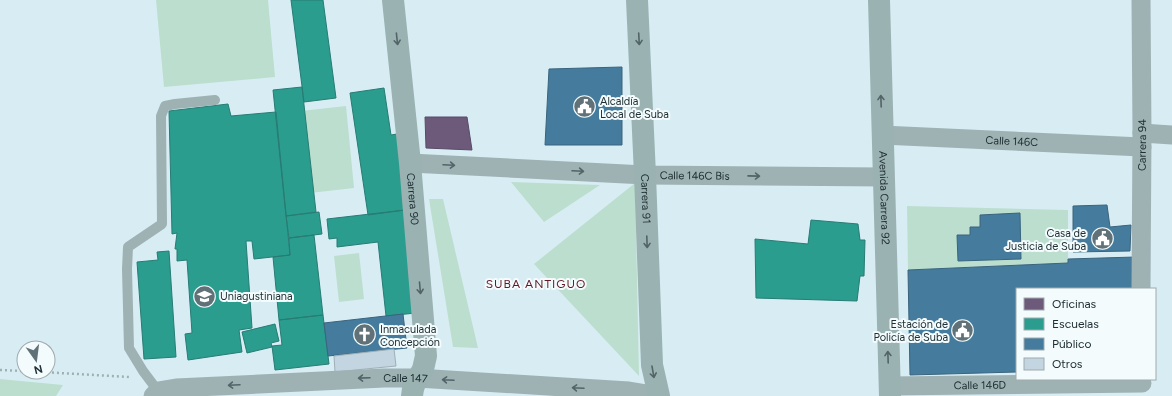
<svg xmlns="http://www.w3.org/2000/svg" width="1172" height="396" font-family="Figtree,sans-serif">
<rect width="100%" height="100%" fill="#d7edf3"/>
<path fill="#bcdece" d="M156,0H268L275,77L164,87Z
M346,106L354,188L310,193L301,111Z
M511,182L600,185L544,222Z
M635,183L639,376L534,264Z
M429,199H443L478,348L453,347Z
M907,206L1068,210V263L908,270Z
M359,253L364,299L339,302L334,256Z
M0,379L63,385L56,396H0Z"/>
<path fill="#6d597a" stroke="#564d65" d="M425,117H467L472,150L426,148Z"/>
<path fill="#2a9d8f" stroke="#277c74" d="M291,0H323L336,98L304,102Z
M302,87L316,212L286,216L273,90Z
M384,88L391,135L397,134L405,210L368,215L350,93Z
M228,104L231,116L276,112L290,255L254,259L252,241H246L252,328L239,330L242,352L188,360L185,334L192,333L187,260L177,261V249H175L177,233L172,234L169,111Z
M405,210L416,313L386,316L378,242L337,247V238L329,239L327,219Z
M319,212L322,234L289,238L286,216Z
M811,220L858,224L860,240H865L864,276H860L857,301L756,298L755,239L808,244Z
M314,235L323,315L279,320L273,257L290,255L289,238Z
M169,251L176,357L144,359L137,262L158,260L157,252Z
M323,315L329,364L275,370L272,346L282,345L279,320Z
M275,324L279,341L271,343L272,347L247,353L242,332Z"/>
<path fill="#457b9d" stroke="#3a647e" d="M622,67V145H545L549,69Z
M1107,205L1110,227L1131,225L1130,251L1073,252V206Z
M1020,213L1021,259L958,261L957,235H970V227H980V215Z
M1135,257L1134,289H1017V372L910,375L908,270L1068,263V259Z
M403,314L407,348L328,356L324,323Z"/>
<path fill="#c2d5e1" stroke="#a0afb6" d="M394,349L396,366L335,372L334,356Z"/>
<g fill="none" stroke-linecap="round" stroke-linejoin="round">
<path stroke="#9eb1b2" stroke-width="2.5" stroke-dasharray="2 3" stroke-linecap="butt" d="M0,370L24,371
M42,372L129,377"/>
<path stroke="#9eb2b3" stroke-width="10" d="M158,391L143,371L129,348L127,269L128,247L162,224L161,116L165,106L175,104L215,100"/>
<g stroke="#9eb2b3" stroke-width="19">
<path d="M1142,133L1172,135"/>
<path id="s1" d="M882,135L1142,147"/>
<path id="s2" d="M410,163L645,175L883,177"/>
<path id="s3" d="M1141,289L1142,133L1141,0"/>
<path id="s4" d="M889,386L1142,383"/>
<path id="s5" d="M153,396L158,391L176,388L384,378H417L629,391L659,396"/>
</g>
<g stroke="#9bb2b2" stroke-width="22">
<path id="s6" d="M393,0L410,163L426,356C425,360 424,365 423,369C418,380 413,382 412,396"/>
<path id="s7" d="M637,0L645,175L652,365L659,396"/>
<path id="s8" d="M879,0L890,396"/>
</g>
</g>
<defs><path id="oneway-shaft" d="M-6 0H5M1.5-3L5.5 0L1.5 3" fill="none" stroke-width="1.6" stroke-linecap="round" stroke-linejoin="round"/></defs>
<g stroke="#516466">
<use href="#oneway-shaft" transform="translate(397 39) rotate(84)"/>
<use href="#oneway-shaft" transform="translate(639 39) rotate(87)"/>
<use href="#oneway-shaft" transform="translate(881 101) rotate(-92)"/>
<use href="#oneway-shaft" transform="translate(647 242) rotate(88)"/>
<use href="#oneway-shaft" transform="translate(420 288) rotate(85)"/>
<use href="#oneway-shaft" transform="translate(888 357) rotate(-92)"/>
<use href="#oneway-shaft" transform="translate(653 372) rotate(80)"/>
</g>
<g stroke="#526467">
<use href="#oneway-shaft" transform="translate(449 165) rotate(3)"/>
<use href="#oneway-shaft" transform="translate(578 171) rotate(3)"/>
<use href="#oneway-shaft" transform="translate(754 176) rotate(1)"/>
<use href="#oneway-shaft" transform="translate(364 378) rotate(178)"/>
<use href="#oneway-shaft" transform="translate(448 380) rotate(-177)"/>
<use href="#oneway-shaft" transform="translate(234 385) rotate(177)"/>
<use href="#oneway-shaft" transform="translate(578 388) rotate(-177)"/>
</g>
<defs>
<symbol id="civic-disc" viewBox="-11 -11 22 22"><circle r="9.5" fill="#607277" stroke="#f3fbfd"/><path d="M-.6-6.5H3V-4.5H.6V-3L4-1V1h2V6H-6V1h2V-1L-.6-3ZM-1.2 2.5V6h2.4V2.5Z" fill="#fff"/></symbol>
<symbol id="university-disc" viewBox="-11 -11 22 22"><circle r="9.5" fill="#607277" stroke="#f3fbfd"/><path d="M0-5L7-2L0 1L-7-2ZM-4 1L0 2.5L4 1V4Q0 6-4 4Z" fill="#fff"/></symbol>
<symbol id="church-disc" viewBox="-11 -11 22 22"><circle r="9.5" fill="#607277" stroke="#f3fbfd"/><path d="M-1.2-6h2.4v3.5h3.3v2.4h-3.3V6h-2.4V-.1h-3.3v-2.4h3.3Z" fill="#fff"/></symbol>
</defs>
<g fill-rule="evenodd">
<use href="#civic-disc" x="572" y="94" width="25" height="25"/>
<use href="#civic-disc" x="1090" y="226" width="25" height="25"/>
<use href="#university-disc" x="192" y="284" width="25" height="25"/>
<use href="#civic-disc" x="950" y="318" width="25" height="25"/>
<use href="#church-disc" x="352" y="322" width="25" height="25"/>
</g>
<g text-anchor="middle" stroke-width="4" stroke-linejoin="round" paint-order="stroke">
<g font-size="11" fill="#203034" stroke="#f3fbfd" text-anchor="start">
<text x="600" y="105">Alcaldía<tspan x="600" dy="13">Local de Suba</tspan></text>
<text x="1086" y="237" text-anchor="end">Casa de<tspan x="1086" dy="13">Justicia de Suba</tspan></text>
<text x="220" y="300">Uniagustiniana</text>
<text x="948" y="328" text-anchor="end">Estación de<tspan x="948" dy="13">Policía de Suba</tspan></text>
<text x="380" y="333">Inmaculada<tspan x="380" dy="13">Concepción</tspan></text>
</g>
<g font-size="11" fill="#203034" stroke="#f3fbfd">
<text dy="4" stroke="none"><textPath href="#s1" startOffset="130">Calle 146C</textPath></text>
<text dy="4" stroke="none"><textPath href="#s3" startOffset="144">Carrera 94</textPath></text>
<text dy="4" stroke="none"><textPath href="#s2" startOffset="285">Calle 146C Bis</textPath></text>
<text dy="4" stroke="none"><textPath href="#s7" startOffset="199">Carrera 91</textPath></text>
<text dy="4" stroke="none"><textPath href="#s8" startOffset="198">Avenida Carrera 92</textPath></text>
<text dy="4" stroke="none"><textPath href="#s6" startOffset="200">Carrera 90</textPath></text>
<text dy="4" stroke="none"><textPath href="#s5" startOffset="255">Calle 147</textPath></text>
<text dy="4" stroke="none"><textPath href="#s4" startOffset="91">Calle 146D</textPath></text>
</g>
<g font-size="12" letter-spacing="1" fill="#601b26" stroke="#f3fbfd">
<text x="536" y="288">SUBA ANTIGUO</text>
</g>
</g>
<rect x="1016" y="288" width="140" height="92" fill="#f3fbfd" stroke="#9faaad"/>
<rect x="1024" y="298" width="20" height="12" fill="#6d597a" stroke="#9faaad"/>
<text x="1052" y="308" font-size="12" fill="#203034">Oficinas</text>
<rect x="1024" y="318" width="20" height="12" fill="#2a9d8f" stroke="#9faaad"/>
<text x="1052" y="328" font-size="12" fill="#203034">Escuelas</text>
<rect x="1024" y="338" width="20" height="12" fill="#457b9d" stroke="#9faaad"/>
<text x="1052" y="348" font-size="12" fill="#203034">Público</text>
<rect x="1024" y="358" width="20" height="12" fill="#c2d5e1" stroke="#9faaad"/>
<text x="1052" y="368" font-size="12" fill="#203034">Otros</text>
<g transform="translate(36 360) rotate(166)"><circle r="19" fill="#f3fbfd" stroke="#9faaad"/>
<path d="M0-3L7 15L0 10L-7 15Z" fill="#607277"/>
<text y="-6" font-size="11" font-weight="bold" text-anchor="middle" fill="#203034">N</text>
</g>
</svg>
